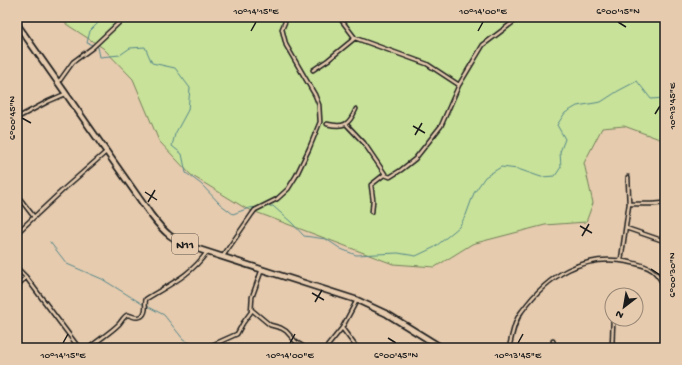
<svg xmlns="http://www.w3.org/2000/svg" width="682" height="365" font-family="'Gochi Hand',sans-serif">
<rect width="100%" height="100%" fill="#e6cbae"/>
<filter id="ink" filterUnits="userSpaceOnUse"><feTurbulence type="fractalNoise" baseFrequency=".025" numOctaves="2"/><feDisplacementMap in="SourceGraphic" scale="8" xChannelSelector="R" yChannelSelector="G"/><feConvolveMatrix kernelMatrix="1 2 1 2 8 2 1 2 1" color-interpolation-filters="sRGB"/></filter>
<g filter="url(#ink)">
<path fill="#c8e299" stroke="#727f5a" d="M66,17H665V141L624,126L602,128L584,163L593,203L586,222L545,225L472,244L435,267L393,264L245,208L191,175L159,141L133,79L103,48L66,24Z"/>
<g fill="none" stroke-linecap="round" stroke-linejoin="round">
<path stroke="#56878b" stroke-width="1" d="M104,17L90,31L87,43L98,47L100,57L120,55L130,48L145,47L152,63L175,68L190,88L188,110L175,134L172,146L182,154L186,173L201,184L220,204L233,214L249,208L259,207
M264,207L273,206L292,223L304,236L326,239L341,249L356,255L398,253L416,256L435,247L459,227L466,215L474,193L485,177L501,167L518,169L541,177L555,176L561,167L560,152L565,139L557,125L565,113L577,106L601,102L618,91L637,81L651,99L665,98
M50,242L67,264L102,279L144,305
M147,306L164,315L183,339L191,344"/>
<defs>
<path id="street" d="M339,17L355,38L427,64L459,85
M313,70L328,60L355,38
M58,83L73,62L92,48L125,17
M17,118L49,101L65,94
M327,124C344,128 349,125 356,109
M346,124L364,143L385,174L371,185L373,200L372,212
M385,175L390,177L401,170L415,159L441,126L459,85L483,45L520,17
M17,195L34,217
M629,204H653L665,203
M626,228L661,240L665,234
M17,233L65,188L106,152
M223,256L252,214L255,210L277,199L288,189L296,176L309,149L320,122L319,105L315,95L286,45L282,29L285,22V17
M621,260L629,204L628,177
M17,268L26,277L79,348
M17,286L26,277
M357,300L342,328L357,348
M252,310L270,325L281,328L286,331L296,342L306,348
M553,341L555,348
M89,348C98,340 110,333 119,324C121,322 124,316 127,315C132,315 136,320 142,316C148,311 144,304 146,299C170,284 190,276 207,252
M184,348L187,345L208,347L237,334L243,323L251,312L252,297L262,269
M326,348L342,328
M509,348C512,336 514,321 522,311C548,275 584,253 629,262C637,264 645,265 652,270C658,274 661,281 665,287
M612,348L613,320"/>
<path id="highway" d="M17,24L151,215C166,235 172,239 195,248L357,300L387,314L442,348"/>
</defs>
<use href="#street" stroke="#1c1c1c" stroke-width="5.5"/>
<use href="#highway" stroke="#1c1c1c" stroke-width="8"/>
<use href="#street" stroke="#e6cbae" stroke-width="2.5"/>
<use href="#highway" stroke="#e6cbae" stroke-width="4.5"/>
</g>
</g>
<path fill="none" stroke="#1c1c1c" stroke-width="1.5" d="M618,22L626,27M251,31L256,22M478,31L483,22M655,114L660,106M22,118L31,123M413,126L425,133M415,135L422,123M145,192L157,200M148,202L155,190M580,226L592,233M582,236L589,224M651,269L660,275M312,293L324,300M315,302L322,290M388,338L396,343M63,343L68,334M290,343L295,334M518,343L523,334"/>
<g text-anchor="middle" stroke-width="4" stroke-linejoin="round" paint-order="stroke">
<rect fill="#e6cbae" stroke="#595048" stroke-width="1" x="172" y="234" width="26" height="20" rx="3"/>
<g font-size="12" font-weight="bold" fill="#1c1c1c">
<text x="185" y="248">N11</text>
</g>
</g>
<rect width="682" height="365" fill="none" stroke="#e6cbae" stroke-width="44"/>
<g transform="translate(624 307) rotate(211)"><circle r="19" fill="#e6cbae" stroke="#958574"/>
<path d="M0-3L7 15L0 10L-7 15Z" fill="#1c1c1c"/>
<text y="-6" font-size="11" font-weight="bold" text-anchor="middle" fill="#1c1c1c">N</text>
</g>
<rect x="22" y="22" width="638" height="321" fill="none" stroke="#1c1c1c" stroke-width="1.5"/>
<g font-size="10" text-anchor="middle" fill="#1c1c1c">
<text x="256" y="14">10°14'15"E</text>
<text x="483" y="14">10°14'00"E</text>
<text x="618" y="14">6°00'15"N</text>
<text transform="translate(671 106) rotate(-90)" y="4">10°13'45"E</text>
<text transform="translate(11 118) rotate(-90)" y="4">6°00'45"N</text>
<text transform="translate(671 275) rotate(-90)" y="4">6°00'30"N</text>
<text x="63" y="358">10°14'15"E</text>
<text x="290" y="358">10°14'00"E</text>
<text x="396" y="358">6°00'45"N</text>
<text x="518" y="358">10°13'45"E</text>
</g>
</svg>
